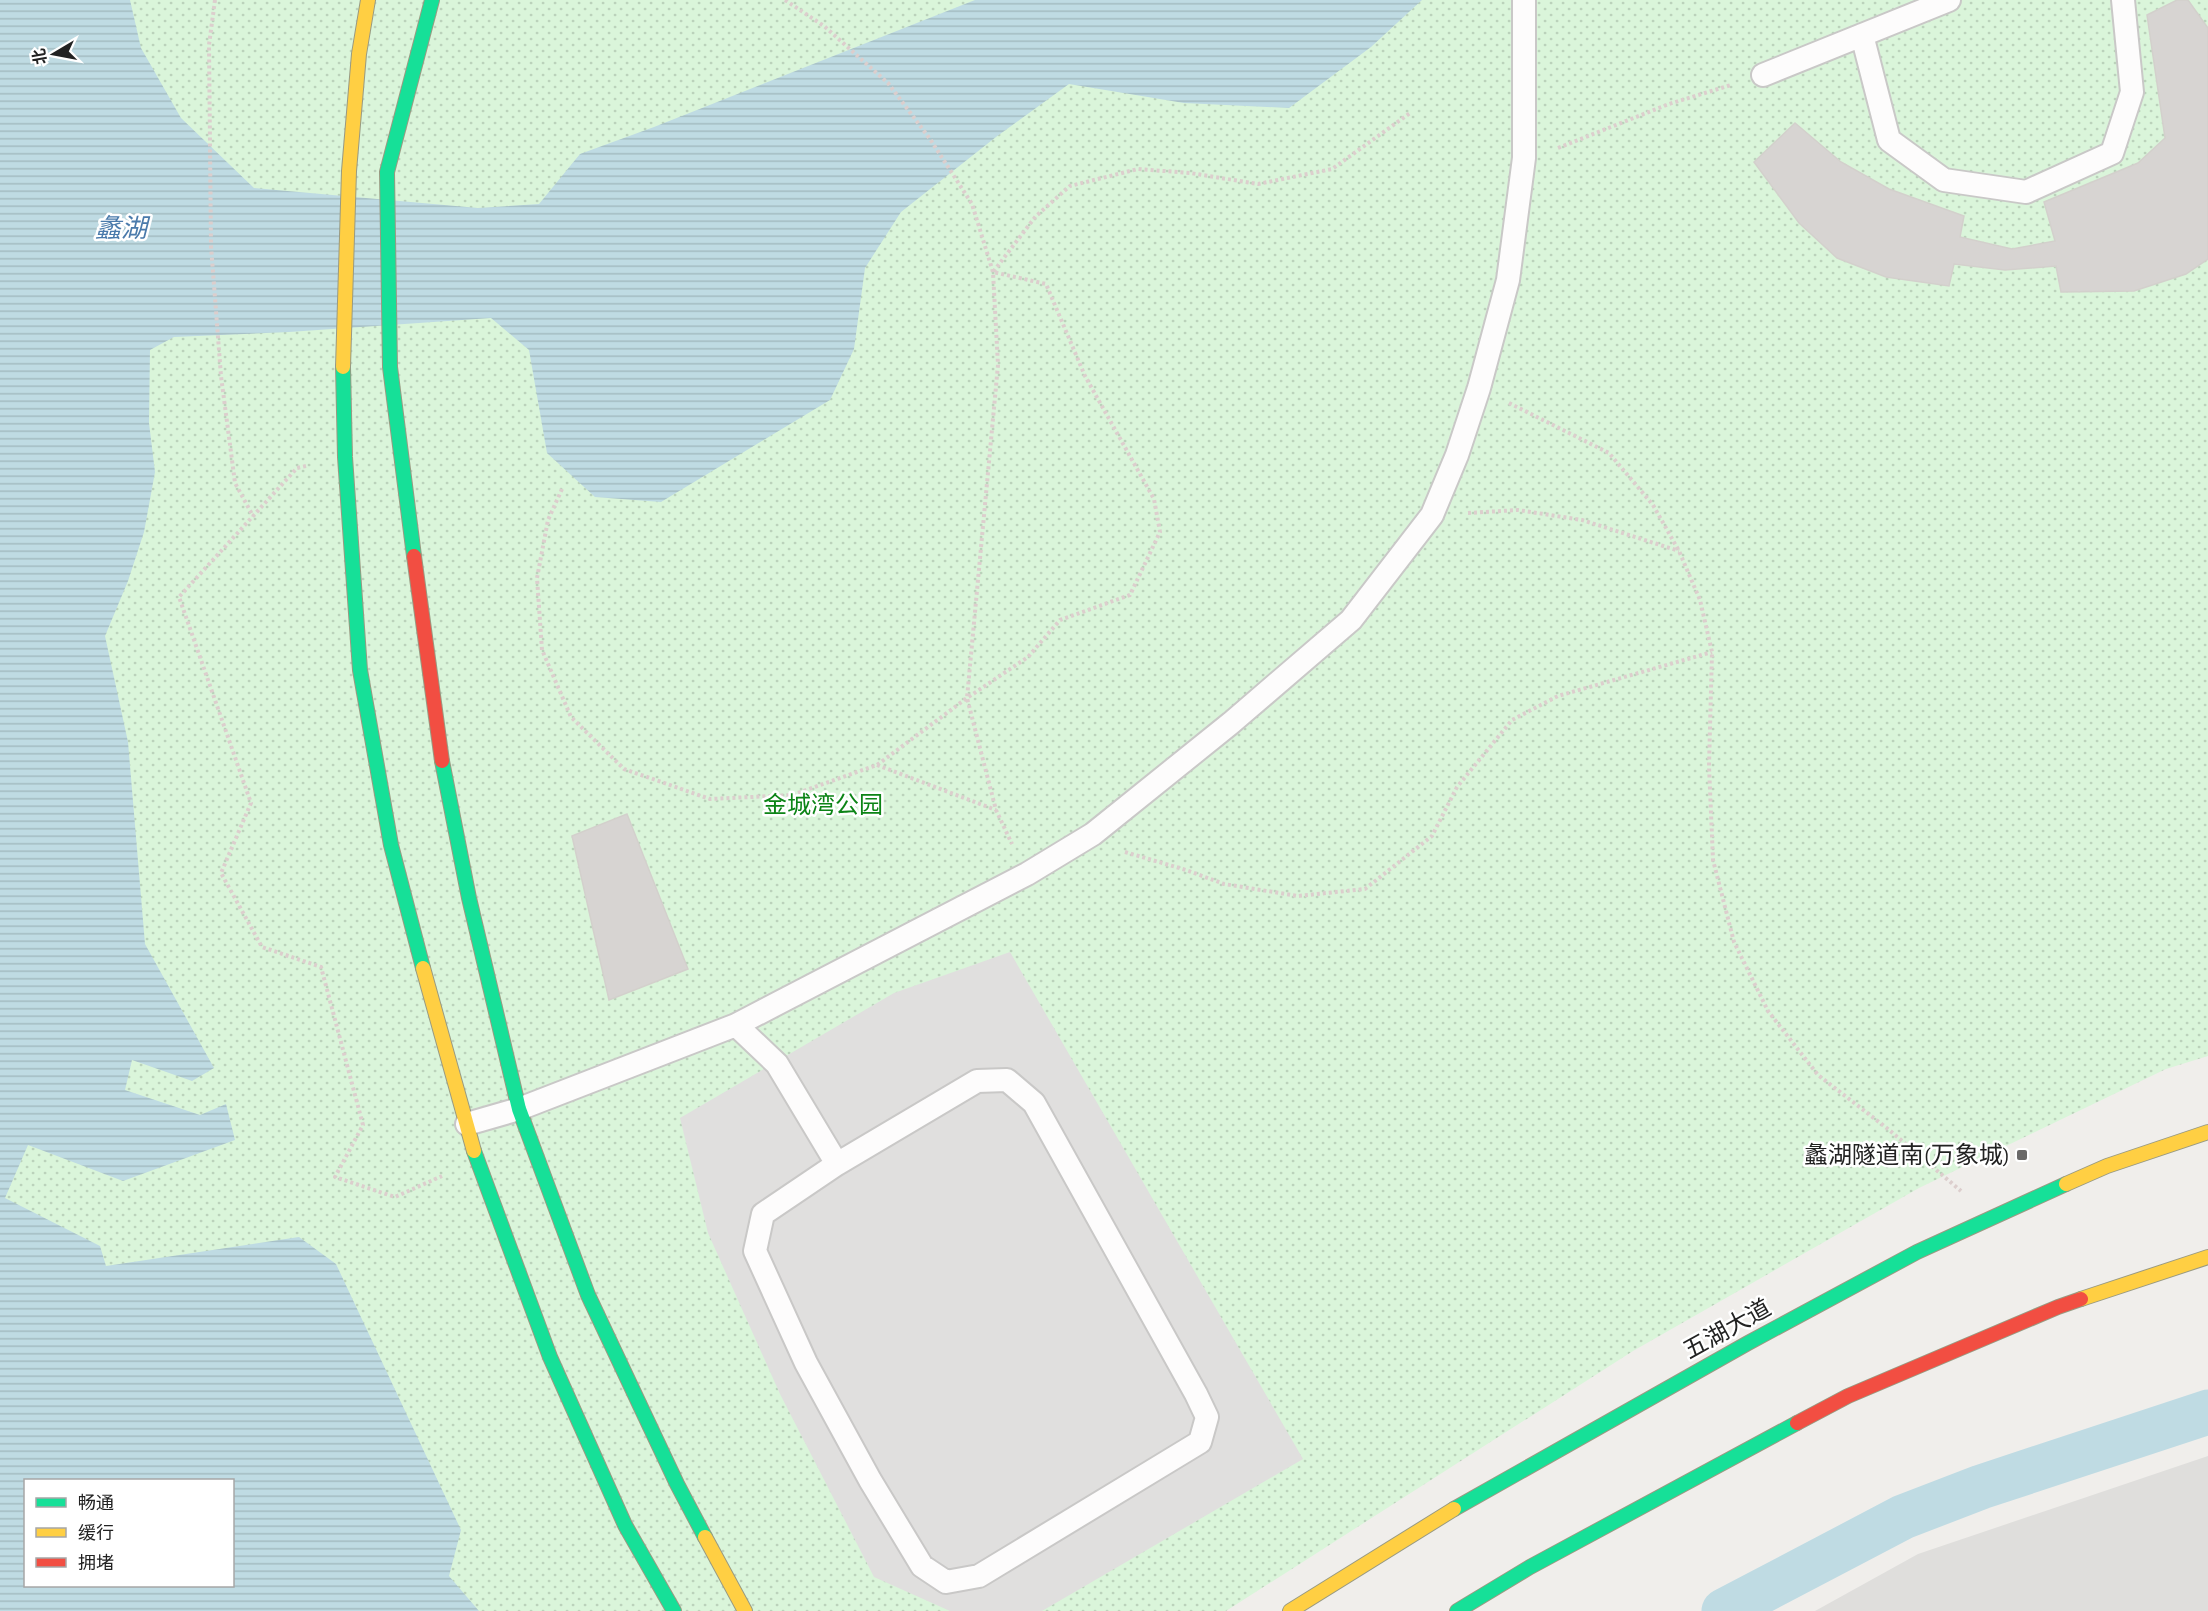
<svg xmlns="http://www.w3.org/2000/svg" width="2208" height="1611" font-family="'Alegreya Sans','Noto Sans SC',sans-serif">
<defs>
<pattern id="park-dots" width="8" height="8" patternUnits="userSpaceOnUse" patternTransform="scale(1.5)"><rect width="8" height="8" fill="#daf5da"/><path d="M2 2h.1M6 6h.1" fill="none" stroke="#bbd2bb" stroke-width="1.8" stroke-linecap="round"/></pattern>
<pattern id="water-rules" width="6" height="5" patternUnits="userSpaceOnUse" patternTransform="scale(1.5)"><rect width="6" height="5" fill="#bfdbe3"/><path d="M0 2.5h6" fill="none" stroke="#a4bcc2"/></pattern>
</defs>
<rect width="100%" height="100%" fill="#f0eeeb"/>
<path fill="#dfdedc" d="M2208,1456V1611H1815L1918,1554Z"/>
<path fill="url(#park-dots)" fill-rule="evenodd" d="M0,0H2208V1056L2166,1069L1919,1188L1633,1351L1226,1611H0ZM26,1480H232V1586H26Z"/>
<path fill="#e0dfde" d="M1010,952L1303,1459L1042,1611H950L874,1577L780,1394L708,1233L680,1118L894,993Z"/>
<path fill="url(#water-rules)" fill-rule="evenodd" d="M0,0H130L141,48L181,118L254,188L478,208L539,204L580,154L654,127L975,0H1422L1371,47L1289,108L1184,103L1069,84L996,137L901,212L865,268L854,349L830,400L661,502L595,497L547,453L529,350L491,318L289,332L174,337L150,350L149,423L155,472L144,532L128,581L105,636L128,742L145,944L214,1068L192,1081L132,1060L125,1090L200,1115L226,1104L235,1140L123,1181L28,1145L5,1198L100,1246L106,1266L299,1237L336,1264L461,1530L449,1576L479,1611H0ZM26,1480H232V1586H26Z"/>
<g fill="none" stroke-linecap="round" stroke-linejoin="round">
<path stroke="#bfdbe3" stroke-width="45" d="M1724,1611L1903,1517L1981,1487L2208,1412"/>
</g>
<path fill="#d7d4d2" stroke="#d3d0cc" stroke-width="1.5" d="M2177,0H2188L2208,28V259L2186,274L2134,291L2061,292L2056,266L2005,270L1954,264L1949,286L1886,277L1837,258L1799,223L1754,162L1795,123L1841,162L1889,189L1964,216L1960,237L2012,249L2055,241L2044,202L2138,163L2165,138L2147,15Z
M627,814L688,969L609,1000L572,836Z"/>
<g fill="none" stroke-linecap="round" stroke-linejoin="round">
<defs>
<path id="lane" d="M1862,35L1889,140L1944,180L2026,192L2112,153L2132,92L2123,0
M1763,75L1949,0
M736,1025L777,1064L837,1164
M1007,1080L1034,1103L1196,1394L1207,1417L1200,1442L979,1576L946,1582L922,1566L870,1480L806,1363L755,1251L763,1214L837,1164L977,1081Z
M467,1124L519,1109L736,1025L1027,874L1093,834L1231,723L1351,620L1432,515L1457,455L1479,388L1508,280L1524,158V0"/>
<path id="fast" d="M343,367L345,457L360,670L391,845L423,968
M414,556L390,367L387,172L432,0
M442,761L469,898L519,1109L588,1295L677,1484L705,1537
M474,1151L550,1357L625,1525L674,1611
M1454,1509L1748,1343L1917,1252L2066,1184
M1457,1611L1530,1567L1797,1423"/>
<path id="slow" d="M343,367L349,171L359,54L368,0
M423,968L474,1151
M2066,1184L2107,1166L2208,1132
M2081,1299L2208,1257
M705,1537L745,1611
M1290,1611L1454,1509"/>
<path id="jam" d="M414,556L442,761
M1797,1423L1848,1396L2058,1307L2081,1299"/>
</defs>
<use href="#lane" stroke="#c9c8c7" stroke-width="26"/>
<use href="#fast" stroke="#999a82" stroke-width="16"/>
<use href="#slow" stroke="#999a82" stroke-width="16"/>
<use href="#jam" stroke="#999a82" stroke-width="16"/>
<path stroke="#dccecd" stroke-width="4" stroke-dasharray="3 3" stroke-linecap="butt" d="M215,0L209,45L211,246L221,376L235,483L253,516
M785,0L824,26L888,83L930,139L972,204L993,272L998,365L967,698L996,810L1012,844
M1558,148L1669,104L1731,85
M1509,403L1609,453L1653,505L1679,551L1700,600L1712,652L1709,766L1713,860L1734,942L1768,1011L1818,1075L1888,1129L1961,1191
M306,466L297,468L179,597L251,803L221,873L262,947L321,967L363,1125L335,1177L395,1197L442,1176
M562,489L548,520L537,578L542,650L571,717L624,769L710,799L792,795L877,765L967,698L1028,657L1060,620L1130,595L1160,532L1154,499L1085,376L1046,284L993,272L1036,216L1070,186L1138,169L1190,173L1258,184L1332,169L1410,113
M1468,513L1518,510L1582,520L1679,551
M877,765L996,810
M1125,852L1186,870L1224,884L1298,896L1365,889L1432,836L1457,787L1512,720L1558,696L1712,652"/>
<use href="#lane" stroke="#fdfcfc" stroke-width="22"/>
<use href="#fast" stroke="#16e098" stroke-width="14"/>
<use href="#slow" stroke="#ffcf43" stroke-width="14"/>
<use href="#jam" stroke="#f24e42" stroke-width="14"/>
</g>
<rect fill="#6a6968" stroke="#fff" stroke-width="2" x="2016" y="1149" width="12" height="12" rx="3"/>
<g text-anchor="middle" stroke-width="5" stroke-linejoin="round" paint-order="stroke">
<g font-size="24" fill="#0c8416" stroke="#fff">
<text x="823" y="813">金城湾公园</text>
</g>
<g font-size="24" fill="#222" stroke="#fff" text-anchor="end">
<text x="2010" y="1163">蠡湖隧道南(万象城)</text>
</g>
<g font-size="24" fill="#222" stroke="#fff">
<text transform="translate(1727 1329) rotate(-29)" y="8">五湖大道</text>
</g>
<g font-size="26" font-style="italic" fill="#4a7aab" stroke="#fff">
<text x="121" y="237">蠡湖</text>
</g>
</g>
<rect x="24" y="1479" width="210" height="108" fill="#ffffff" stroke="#a7a7a7" stroke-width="1.5"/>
<rect x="36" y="1498" width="30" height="9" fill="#16e098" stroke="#a7a7a7" stroke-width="1.5"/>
<text x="78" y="1509" font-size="18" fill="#222222">畅通</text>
<rect x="36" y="1528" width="30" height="9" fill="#ffcf43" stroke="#a7a7a7" stroke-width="1.5"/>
<text x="78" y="1539" font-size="18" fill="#222222">缓行</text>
<rect x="36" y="1558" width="30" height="9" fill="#f24e42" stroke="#a7a7a7" stroke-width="1.5"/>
<text x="78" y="1569" font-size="18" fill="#222222">拥堵</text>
<g transform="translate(54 54) rotate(260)" stroke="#ffffff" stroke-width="4.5" paint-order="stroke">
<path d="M0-4.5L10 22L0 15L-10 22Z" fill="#222222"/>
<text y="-9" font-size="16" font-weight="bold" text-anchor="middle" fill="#222222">北</text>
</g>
</svg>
